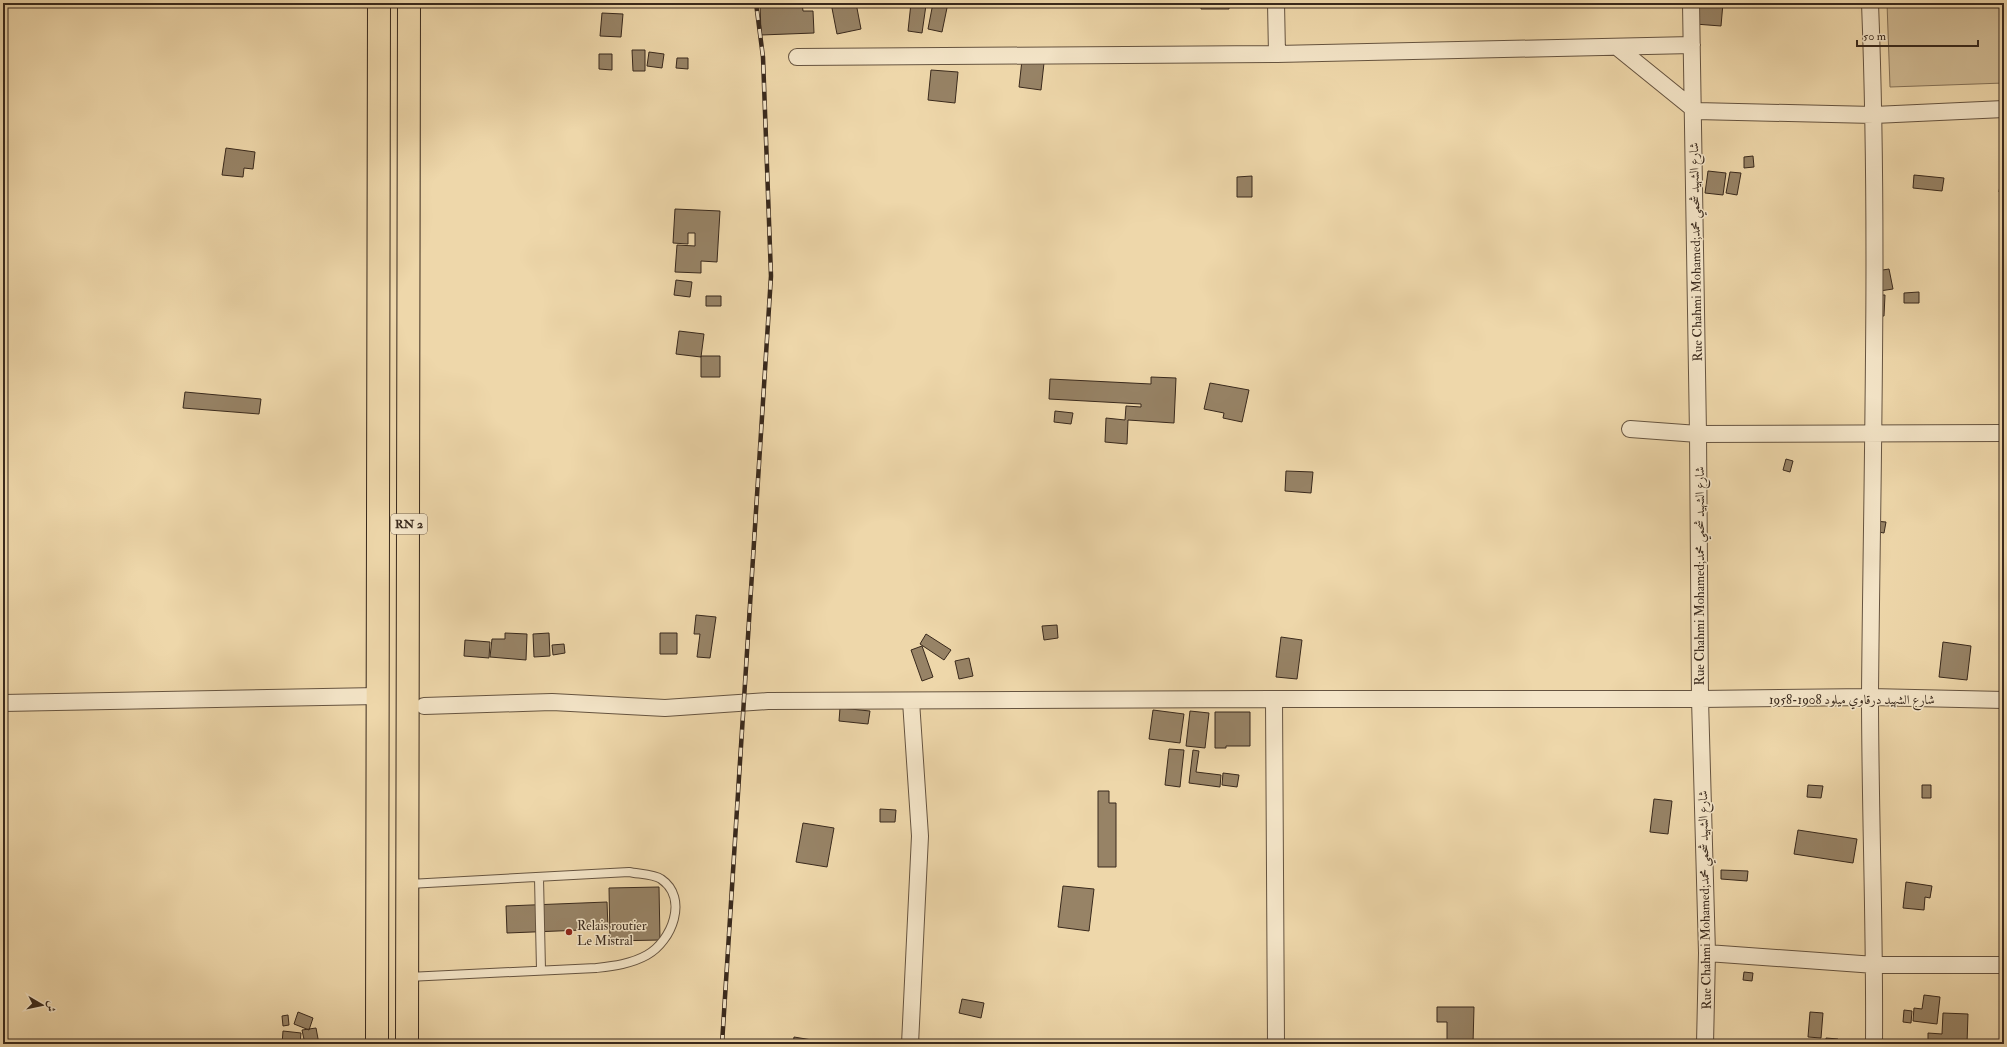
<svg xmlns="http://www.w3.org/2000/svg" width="2007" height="1047" font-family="'IM FELL Double Pica',Amiri,serif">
<rect width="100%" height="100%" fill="#eed7aa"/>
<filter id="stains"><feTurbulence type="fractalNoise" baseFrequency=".005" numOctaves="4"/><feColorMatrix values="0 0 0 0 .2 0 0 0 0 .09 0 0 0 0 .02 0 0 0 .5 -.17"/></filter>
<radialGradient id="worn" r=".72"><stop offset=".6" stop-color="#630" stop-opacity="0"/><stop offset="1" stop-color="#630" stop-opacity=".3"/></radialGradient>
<path fill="#cfb992" stroke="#847157" d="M1887,3H2004V83L1890,87Z"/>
<path fill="#978366" stroke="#39291c" d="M760,3H802L803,11H813L814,33L761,35Z
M831,3H856L861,29L837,34Z
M911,3L926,5L922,33L908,31Z
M933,3H948L942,32L928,29Z
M1201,3H1229V9H1201Z
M1697,3H1723L1721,26L1695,24Z
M602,13L623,14L621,37L600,36Z
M632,50H645V71H633Z
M649,52L664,54L662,68L647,66Z
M599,54H612V70L599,69Z
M677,58H688V69L676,68Z
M1022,60L1044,63L1041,90L1019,87Z
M931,70L958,72L955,103L928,100Z
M226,148L255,152L253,169L244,168L243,177L222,175Z
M1753,156L1754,167L1744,168V157Z
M2002,170H2004V192H1999Z
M1708,171L1726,173L1723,195L1705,193Z
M1730,172L1741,173L1737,195L1726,193Z
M1914,175L1944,178L1942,191L1913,188Z
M1252,176V197H1237V177Z
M675,209L720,211L717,262L701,261V273L675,272L677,245L695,246V233H688V244L673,243Z
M1889,269L1893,289L1873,292L1870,272Z
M676,280L692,282L690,297L674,295Z
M1919,292V303H1904V293Z
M1873,295H1885L1884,316H1871Z
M706,296H721V306H706Z
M679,331L704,334L701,357L676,354Z
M701,356H720V377H701Z
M1151,377L1176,378L1174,423L1128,420L1127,444L1105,442L1106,418L1125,420L1126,406L1141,407V404L1049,399L1050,379L1151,384Z
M1210,383L1249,390L1242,422L1223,418L1224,413L1204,409Z
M185,392L261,399L259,414L183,408Z
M1055,411L1073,413L1071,424L1054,422Z
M1786,459L1793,461L1790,472L1783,470Z
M1286,471L1313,472L1311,493L1285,491Z
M1874,521L1886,522L1884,533L1873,531Z
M696,615L716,617L710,658L697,657L700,634H694Z
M1057,625L1058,638L1044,640L1042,626Z
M505,633L527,634L526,660L490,657L492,639H505Z
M549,633L550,656L534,657L533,634Z
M660,633H677V654H660Z
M926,634L951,650L944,660L920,644Z
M1281,637L1302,640L1297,679L1276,677Z
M465,640L490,642L489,658L464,656Z
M1943,642L1971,646L1967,680L1939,677Z
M564,644L565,653L553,655L552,645Z
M922,646L933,677L922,681L911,650Z
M969,658L973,676L959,679L955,661Z
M840,708L870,711L868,724L839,721Z
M1153,710L1184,714L1180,743L1149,739Z
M1190,711L1209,713L1205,748L1186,746Z
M1215,712H1250V746H1226V748H1215Z
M1169,749L1184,750L1180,787L1165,785Z
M1193,750L1199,751L1196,772L1221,775L1220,787L1189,783Z
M1223,773L1239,775L1237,787L1222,785Z
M1808,785L1823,786L1821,798L1807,797Z
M1922,785H1931V798H1922Z
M1098,791H1109V803H1116V867H1098Z
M1654,799L1672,801L1668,834L1650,832Z
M880,809L896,810L895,822H880Z
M803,823L834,828L827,867L796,862Z
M1798,830L1857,839L1853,863L1794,854Z
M1721,870L1748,871L1747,881L1721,879Z
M1906,882L1932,886L1930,898L1925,897L1924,910L1903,908Z
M1063,886L1094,889L1089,931L1058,927Z
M659,887L660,940L610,941L609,888Z
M607,902L608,929L507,933L506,906Z
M1744,972L1753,973L1752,981L1743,980Z
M1924,995L1940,997L1937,1024L1913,1021L1914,1008L1922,1009Z
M962,999L984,1003L981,1018L959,1013Z
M1437,1007H1474L1473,1044H1447V1022H1437Z
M1904,1010L1912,1011L1911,1023L1903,1022Z
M298,1012L313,1018L309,1030L294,1024Z
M1810,1012L1823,1013L1821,1038L1808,1037Z
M1943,1013L1968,1014L1967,1044H1928V1033L1942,1034Z
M288,1015L289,1025L283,1026L282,1016Z
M316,1028L319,1044H305L302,1030Z
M283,1031L301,1033L300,1044H282Z
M794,1037L812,1040V1044H793Z
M1826,1038L1838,1039V1044H1826Z"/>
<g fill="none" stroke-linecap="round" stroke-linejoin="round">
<defs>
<path id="service" d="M539,878L541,970
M408,977L596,968C613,966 631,964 647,955C672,941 689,898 661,879C654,874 638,874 629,872L409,884"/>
<path id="minor" d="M1276,3L1277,54
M1691,3L1698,434L1700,699L1707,953L1705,1044
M1870,3C1879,233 1872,463 1870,694C1870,810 1875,927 1874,1044
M1617,47L1696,111L1874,115L2004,109
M797,57L1277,54L1692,45
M1630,429L1698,434L2004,433
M1274,699L1276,1044
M3,703L378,696
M424,706L552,702L665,708L768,701L1274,699H1700L1870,697L2004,700
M1707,953L1875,965H2004
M910,1044L920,836L911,701"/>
<path id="trunk" d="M377,1044L379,3
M407,1044L409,3"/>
</defs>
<use href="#service" stroke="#665440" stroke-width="10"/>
<use href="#minor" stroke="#665440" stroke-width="18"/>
<use href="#trunk" stroke="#39291c" stroke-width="24"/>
<use href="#service" stroke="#f4e5c8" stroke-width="8"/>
<use href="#minor" stroke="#f4e5c8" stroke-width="16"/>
<use href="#trunk" stroke="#eed7aa" stroke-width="22"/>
<defs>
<path id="rail" d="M722,1044L771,276L763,57L756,3"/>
</defs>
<use href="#rail" stroke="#39291c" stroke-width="4.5"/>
<use href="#rail" stroke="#f4e5c8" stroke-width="3" stroke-dasharray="9" stroke-linecap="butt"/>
</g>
<circle fill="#8f2418" stroke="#f4e5c8" stroke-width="1.5" cx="569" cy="932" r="4"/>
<g text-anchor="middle" stroke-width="3" stroke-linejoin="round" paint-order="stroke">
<rect fill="#f4e5c8" stroke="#716150" stroke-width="1" x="391" y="514" width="36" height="20" rx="3"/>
<g font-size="12" font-weight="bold" fill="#39291c">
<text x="409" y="528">RN 2</text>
</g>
<g font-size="13" fill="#39291c" stroke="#f4e5c8">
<text transform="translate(1695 252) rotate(-91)" y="5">Rue Chahmi Mohamed;شارع الشهيد شحمي محمد</text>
<text transform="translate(1699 576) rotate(-90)" y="5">Rue Chahmi Mohamed;شارع الشهيد شحمي محمد</text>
<text x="1852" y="704">شارع الشهيد درقاوي ميلود 1908-1958</text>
<text transform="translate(1704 900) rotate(-91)" y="5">Rue Chahmi Mohamed;شارع الشهيد شحمي محمد</text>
</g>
<g font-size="13" fill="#39291c" stroke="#f4e5c8" text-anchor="start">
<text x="577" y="930">Relais routier<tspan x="577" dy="15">Le Mistral</tspan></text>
</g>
</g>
<rect width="2007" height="1047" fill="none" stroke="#eed7aa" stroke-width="16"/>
<rect x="4" y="4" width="1999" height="1039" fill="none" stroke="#39291c" stroke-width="2"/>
<rect x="8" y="8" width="1991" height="1031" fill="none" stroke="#39291c"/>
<g transform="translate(42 1005) rotate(99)" stroke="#f4e5c8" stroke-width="3" paint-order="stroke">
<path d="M0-3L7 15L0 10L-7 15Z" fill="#39291c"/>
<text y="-6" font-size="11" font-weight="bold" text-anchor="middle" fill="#39291c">ش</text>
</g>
<path d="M1857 40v6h121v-6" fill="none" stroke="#39291c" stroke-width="2"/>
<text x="1863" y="40" font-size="12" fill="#39291c" stroke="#f4e5c8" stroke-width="3" paint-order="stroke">50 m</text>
<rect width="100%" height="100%" filter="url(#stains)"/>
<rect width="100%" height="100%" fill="url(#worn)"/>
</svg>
